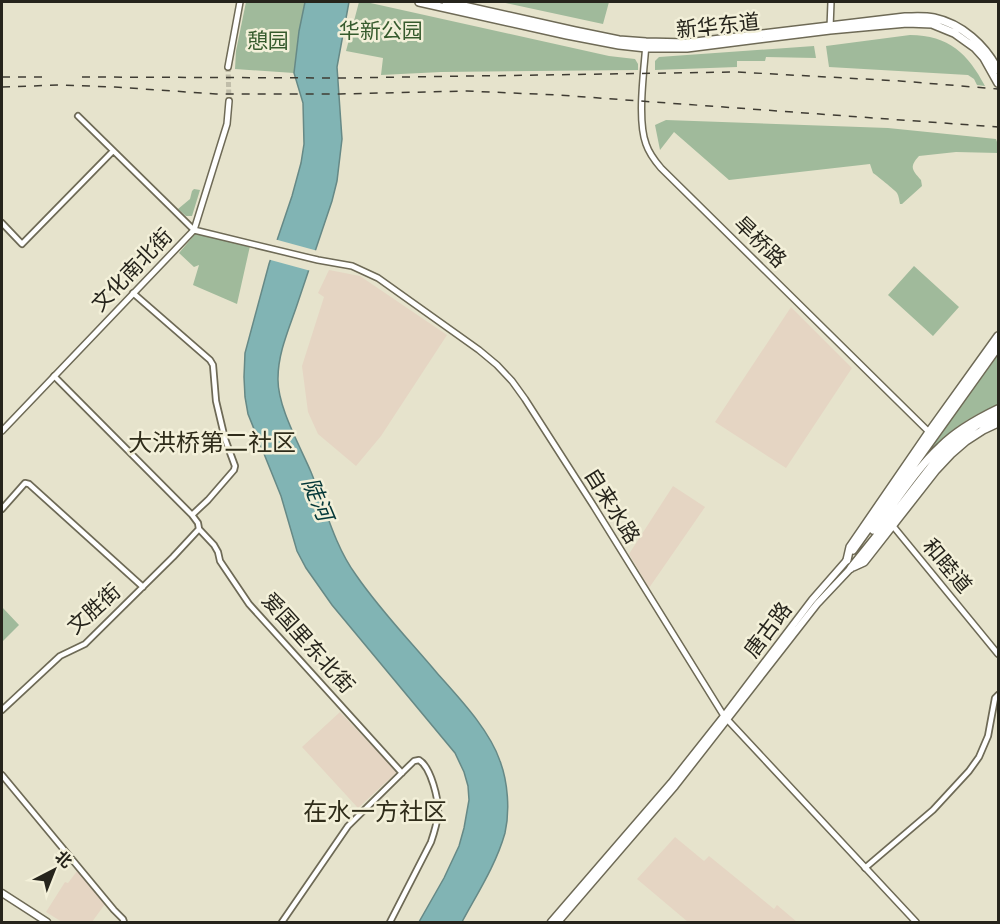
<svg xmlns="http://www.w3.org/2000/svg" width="1000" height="924" font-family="'PT Sans','Noto Sans SC',sans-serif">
<rect width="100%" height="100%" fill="#e6e3cc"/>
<path fill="#e5d5c3" d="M329,270L360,276L447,335L381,436L356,466L318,434L308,412L302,366L324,297L318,293Z
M791,307L852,368L786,468L715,422Z
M673,486L705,507L649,588L629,554Z
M340,712L397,772L358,808L302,747Z
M675,837L704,861L709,856L774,909L777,905L797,922H688L637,879Z
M77,871L105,904L92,922H62L46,912L65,882L68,883Z"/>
<path fill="#a0ba9b" d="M246,2H305L299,31L294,73L235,69L236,51Z
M359,2H366L609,56L635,59L638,64V70L441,72L381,75L383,58L346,51Z
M501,2H609L603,24Z
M910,35C949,35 968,54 985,86L977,85L974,79L968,75L829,67L826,46Z
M814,46L816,58L766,57L765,61H737V67L655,70V61L659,57Z
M666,120L888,128L996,139L998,145V153L956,152L919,156C909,167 912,170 921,180L922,186L902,204H900C899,200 899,196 897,193C895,190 876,175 873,173L870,164L729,180L674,132L660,150L655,125Z
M194,189L200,190L192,216H186L178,209L190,199L192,191Z
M196,233L250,246L237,304L193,285L199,265L194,267L179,253Z
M914,266L959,307L933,336L888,295Z
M998,355V405C968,416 946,433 924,457Z
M2,607L19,625L2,642Z"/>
<path fill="#81b4b4" stroke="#668986" stroke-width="1.5" d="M305,2H349L337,67L342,139L337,181L332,201C320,237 308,272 296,308C288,331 278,354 278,378C277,406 300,446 311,472C325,506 334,545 356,575C380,610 410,641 437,673C459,698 489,729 500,761C508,782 510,811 505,833C496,865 477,894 462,922H419L444,878L459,846L464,828L469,800L468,786L464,772L455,753L332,605L306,568L297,551L281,496L248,414L245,397L244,377L245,353L269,264L292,196L301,163L304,144L303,103L294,73L299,31Z"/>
<path fill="#e6e3cc" d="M274,239L318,251L311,271L267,259Z"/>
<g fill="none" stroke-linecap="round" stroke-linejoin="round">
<path stroke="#c0bda9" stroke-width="5" stroke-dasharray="5 2.5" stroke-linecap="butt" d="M228,67L229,101"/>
<defs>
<path id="minor" d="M78,116L194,230
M2,223L22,244L113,151
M133,293L210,360L213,365L216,401L225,439L235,466L234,470L208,500L192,515
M2,509L25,483L29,484L143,587
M199,529L214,545L218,552L220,561L249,604L402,773
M2,710L60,656L85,644L173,557L199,529L198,523L192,515L54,376
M2,775L114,910L123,919L124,922
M865,868L933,810L969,771L979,757L988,736L995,698L998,695
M282,922L348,826L414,761L419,760C431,767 439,800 438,814C437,824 434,833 431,842L390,922"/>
<path id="tertiary" d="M830,28L831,2
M646,44C644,71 637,120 646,144C649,153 655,161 661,168L929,432
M228,67L240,2
M194,230L318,260L352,266L378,278L479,350L497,365L512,381L525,399L593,505L724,716L916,922
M2,431L194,230L227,124L229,101
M893,526L998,654"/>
<path id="secondary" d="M2,893L47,922
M551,922L671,783L724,716L812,600L847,560
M558,922L675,786L817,604L851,568"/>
<path id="primary" d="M419,2L567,35L619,45L646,48H687L830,30L907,23L932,24L954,33L975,48L984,58L998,83
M446,2L575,31L619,40L646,42L687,43L905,17C914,17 924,16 934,18C962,24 985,45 998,70
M873,530C896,503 914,471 940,447C957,430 977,419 998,409
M853,550L998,347
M847,560L850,547L929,432L998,336
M853,567L864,562L936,470L951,454L966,441L983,430L998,423
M851,568L892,517L937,459L951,445L977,425L998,416"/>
</defs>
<use href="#minor" stroke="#6e6a56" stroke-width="8"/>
<use href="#tertiary" stroke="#6e6a56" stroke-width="8"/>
<use href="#secondary" stroke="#6e6a56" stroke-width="9"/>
<use href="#primary" stroke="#6e6a56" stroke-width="10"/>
<use href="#minor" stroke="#fff" stroke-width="4.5"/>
<use href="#tertiary" stroke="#fff" stroke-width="5"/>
<use href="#secondary" stroke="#fff" stroke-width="6"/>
<use href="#primary" stroke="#fff" stroke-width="7"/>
<path stroke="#3f3c33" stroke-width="1.5" stroke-dasharray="8 8" stroke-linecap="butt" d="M2,77H46
M82,77L342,78L737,72L900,81L998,89
M2,87L59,85L115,87L216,94H340L467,91L558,95L998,127"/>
</g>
<g text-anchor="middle" stroke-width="5" stroke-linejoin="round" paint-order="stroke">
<g font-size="21" fill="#26241c" stroke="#f3f0d9">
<text transform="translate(718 26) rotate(-6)" y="7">新华东道</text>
<text transform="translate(760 242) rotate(44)" y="7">旱桥路</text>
<text transform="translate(132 270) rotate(-46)" y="7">文化南北街</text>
<text transform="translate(612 506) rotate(58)" y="7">自来水路</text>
<text transform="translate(947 566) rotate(50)" y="7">和睦道</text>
<text transform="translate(94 609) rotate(-42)" y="7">文胜街</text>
<text transform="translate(768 630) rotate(-53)" y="7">唐古路</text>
<text transform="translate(308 643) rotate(48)" y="7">爱国里东北街</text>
</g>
<g font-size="21" fill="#365b2d" stroke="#f3f0d9">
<text x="381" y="38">华新公园</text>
<text x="268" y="48">憩园</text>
</g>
<g font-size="22" font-style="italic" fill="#033738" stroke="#f3f0d9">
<text transform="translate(318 499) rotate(67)" y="8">陡河</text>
</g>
<g font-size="24" fill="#2f2c1a" stroke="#f3f0d9">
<text x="212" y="451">大洪桥第二社区</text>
<text x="375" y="820">在水一方社区</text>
</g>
</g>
<rect width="1000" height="924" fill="none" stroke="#26241c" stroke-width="6"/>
<g transform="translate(54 870) rotate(42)" stroke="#f3f0d9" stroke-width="4.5" paint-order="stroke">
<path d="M0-4.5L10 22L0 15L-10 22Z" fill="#26241c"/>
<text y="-9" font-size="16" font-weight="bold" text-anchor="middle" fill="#26241c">北</text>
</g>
</svg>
